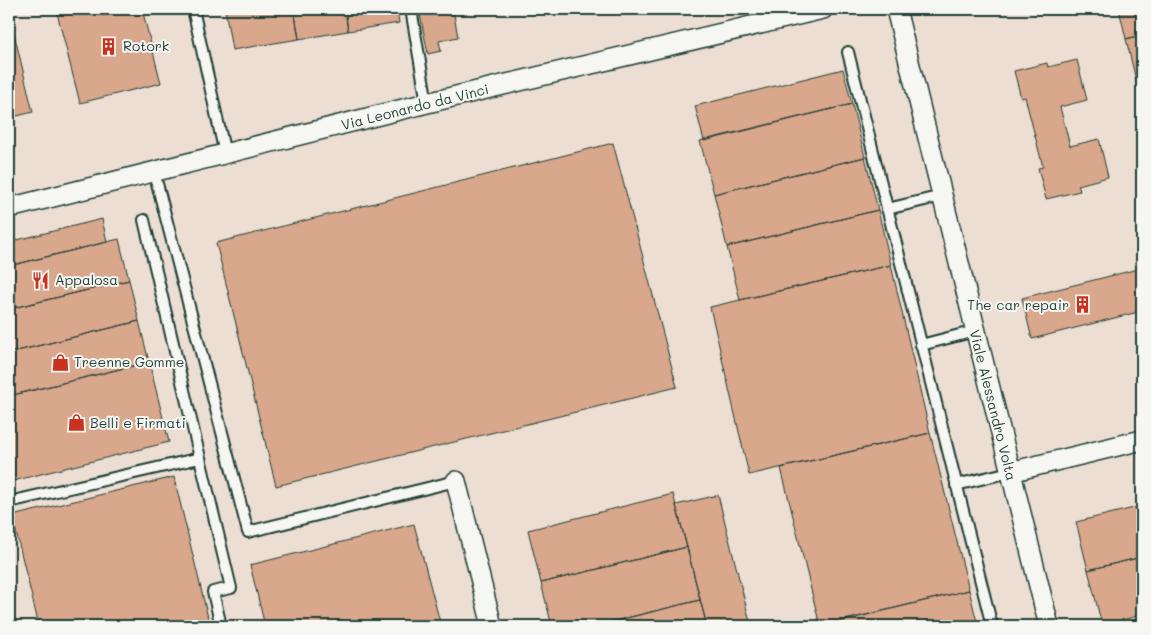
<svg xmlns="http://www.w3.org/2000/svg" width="1151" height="635" font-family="Mali,sans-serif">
<rect width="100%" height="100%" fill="#edded3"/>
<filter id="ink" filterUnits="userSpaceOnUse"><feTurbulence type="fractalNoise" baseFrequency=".02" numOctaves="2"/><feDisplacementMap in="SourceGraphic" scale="10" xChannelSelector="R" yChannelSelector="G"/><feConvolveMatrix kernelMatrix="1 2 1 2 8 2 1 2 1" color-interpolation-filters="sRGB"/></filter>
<g filter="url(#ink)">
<path fill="#d9a78b" stroke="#1f3d34" d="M56,9H142L161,83L80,103Z
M225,9H294L299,39L232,50Z
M294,9H345L348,31L299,39Z
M345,9H397L399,23L348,31Z
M419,9H453L458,37L439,41L441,51L428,54Z
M1119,9H1142V35L1126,39Z
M11,21L33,112L9,118V22Z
M1142,35V105L1126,39Z
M1077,60L1087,100L1060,107L1070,146L1099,139L1108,177L1078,185L1080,191L1046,199L1038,168L1043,167L1025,97L1021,98L1014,71L1047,63L1048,67Z
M843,69L852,104L704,141L695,106Z
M852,104L865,157L714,194L700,141Z
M613,143L677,387L276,486L216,243Z
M865,157L878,210L727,247L714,194Z
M878,210L891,265L740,300L727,247Z
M102,219L107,242L9,266V242Z
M119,239L129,280L9,309V266Z
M891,265L930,433L749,475L710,307Z
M1142,268V311L1032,339L1022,298Z
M129,280L139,321L9,353V309Z
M139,321L149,362L9,396V353Z
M149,362L169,442L9,482V396Z
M930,433L969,590L820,626L781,468Z
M174,477L210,626H39L12,516Z
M673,494L687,547L541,583L528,530Z
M718,495L751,626H707L676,505Z
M1142,506V557L1088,570L1076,522Z
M414,524L441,626H265L250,565Z
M687,547L700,600L594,626H552L541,583Z
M1142,557V615L1102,625L1088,570Z
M969,590L978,626H822Z
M700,600L707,626H594Z"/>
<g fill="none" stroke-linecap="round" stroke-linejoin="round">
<defs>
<path id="lane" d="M193,9L225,154
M411,9L427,103
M848,52L992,626
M154,172L248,532L456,481
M887,209L942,196
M144,220L200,458
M921,345L975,331
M956,485L1010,472
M9,502L200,458L231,588L213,592L221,626"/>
<path id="street" d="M896,9L1049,626
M9,208L427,103L823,9
M1010,472L1142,440
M456,481L492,626"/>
</defs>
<use href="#lane" stroke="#1f3d34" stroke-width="14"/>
<use href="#street" stroke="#1f3d34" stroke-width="22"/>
<use href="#lane" stroke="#f6f6f2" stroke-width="10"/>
<use href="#street" stroke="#f6f6f2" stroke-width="19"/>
</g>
</g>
<defs>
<symbol id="building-bare" viewBox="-9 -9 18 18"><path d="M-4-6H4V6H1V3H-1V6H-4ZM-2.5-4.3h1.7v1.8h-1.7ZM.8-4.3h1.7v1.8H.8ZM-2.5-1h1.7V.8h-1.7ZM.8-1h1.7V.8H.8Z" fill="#c8321e" stroke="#f6f6f2" stroke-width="2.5" paint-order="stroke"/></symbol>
<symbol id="restaurant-bare" viewBox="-9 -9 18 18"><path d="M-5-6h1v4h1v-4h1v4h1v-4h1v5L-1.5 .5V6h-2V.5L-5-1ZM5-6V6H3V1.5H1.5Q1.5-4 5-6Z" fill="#c8321e" stroke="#f6f6f2" stroke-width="2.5" paint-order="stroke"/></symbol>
<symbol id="shop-bare" viewBox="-9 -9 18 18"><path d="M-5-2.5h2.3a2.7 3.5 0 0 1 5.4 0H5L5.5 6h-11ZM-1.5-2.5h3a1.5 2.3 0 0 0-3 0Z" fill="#c8321e" stroke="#f6f6f2" stroke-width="2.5" paint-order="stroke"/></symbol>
</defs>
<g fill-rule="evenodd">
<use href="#building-bare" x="96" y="34" width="25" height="25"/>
<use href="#restaurant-bare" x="28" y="268" width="25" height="25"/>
<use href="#building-bare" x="1070" y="292" width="25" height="25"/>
<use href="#shop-bare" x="48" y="350" width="25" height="25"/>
<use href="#shop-bare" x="64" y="410" width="25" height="25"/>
</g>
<g text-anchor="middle" stroke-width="4" stroke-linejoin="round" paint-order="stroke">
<g font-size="14" fill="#1f3d34" stroke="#f6f6f2" text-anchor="start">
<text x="123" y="51">Rotork</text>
<text x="55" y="285">Appalosa</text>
<text x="1069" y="310" text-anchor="end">The car repair</text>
<text x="74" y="367">Treenne Gomme</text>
<text x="90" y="428">Belli e Firmati</text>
</g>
<g font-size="14" fill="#1f3d34" stroke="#f6f6f2">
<text transform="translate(415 107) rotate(-14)" y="5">Via Leonardo da Vinci</text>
<text transform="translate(993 405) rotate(76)" y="5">Viale Alessandro Volta</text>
</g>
</g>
<rect width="1151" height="635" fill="none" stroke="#f6f6f2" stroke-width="30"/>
<rect x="15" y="15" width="1121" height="605" fill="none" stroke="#1f3d34" stroke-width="2" filter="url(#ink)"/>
</svg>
